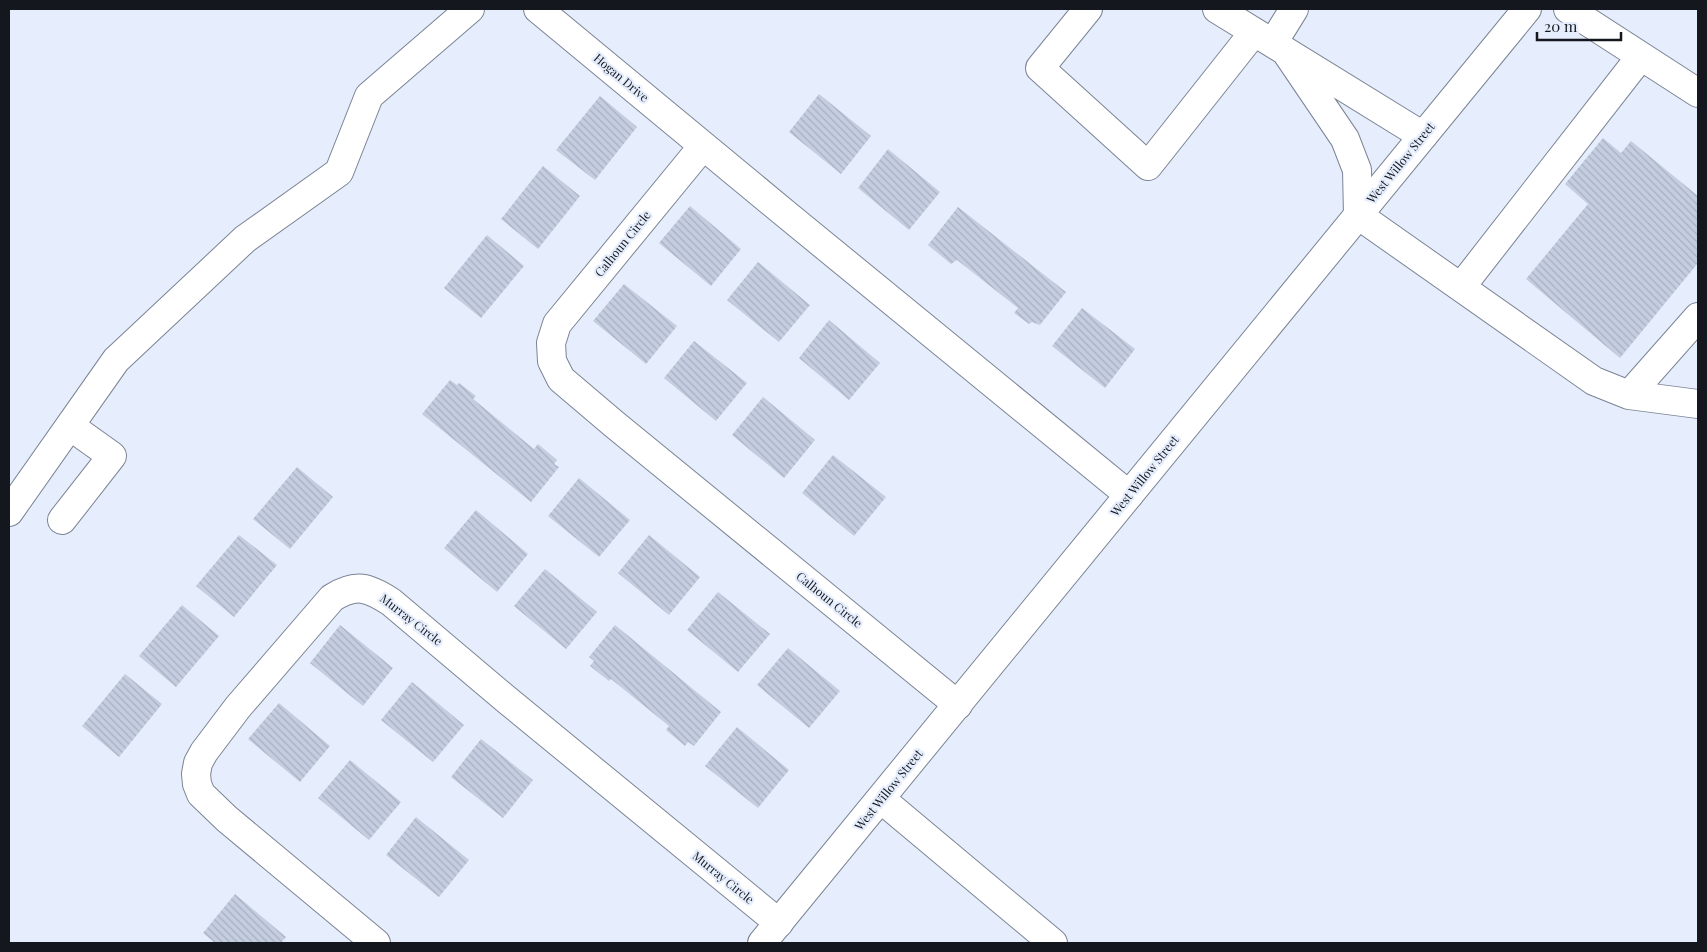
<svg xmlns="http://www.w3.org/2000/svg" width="1707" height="952" font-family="'Playfair Display',serif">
<defs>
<pattern id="building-back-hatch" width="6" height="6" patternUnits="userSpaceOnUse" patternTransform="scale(1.25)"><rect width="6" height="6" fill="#c4cee0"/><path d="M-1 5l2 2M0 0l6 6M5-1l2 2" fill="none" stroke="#a8b0c0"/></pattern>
</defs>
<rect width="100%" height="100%" fill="#e6eefd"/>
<path fill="url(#building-back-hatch)" d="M819,94L871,136L841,174L789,132Z
M600,96L637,127L595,180L556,150Z
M1603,138L1621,153L1631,141L1698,196V263L1620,358L1526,279L1588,204L1565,184Z
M888,149L940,192L909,230L858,188Z
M543,166L580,196L538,249L501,219Z
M690,206L741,249L711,286L659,243Z
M958,207L1066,292L1040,325L1032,322L1029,324L1014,313L1018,308L957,260L951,264L928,245Z
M487,235L524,266L481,318L444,288Z
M758,262L810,305L779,342L727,300Z
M624,284L677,326L646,364L593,321Z
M1082,308L1135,349L1105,388L1052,346Z
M829,320L880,363L849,400L799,358Z
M694,341L747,383L716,421L664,378Z
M450,380L457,385L459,383L476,396L473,399L534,449L538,444L557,460L554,464L559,467L531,502L422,414Z
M763,397L815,440L784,478L732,435Z
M833,455L886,497L854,536L802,493Z
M297,467L333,497L290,549L253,519Z
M579,478L630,520L599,557L548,516Z
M476,510L528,554L497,592L444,548Z
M239,535L277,565L234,617L196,586Z
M649,535L700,577L669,615L618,573Z
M545,569L597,612L566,649L514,606Z
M718,592L770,634L738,672L687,630Z
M182,605L219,636L176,687L139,656Z
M340,625L393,668L363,706L310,663Z
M615,625L721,712L694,746L688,742L685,746L666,730L669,726L611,679L609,681L590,666L594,661L589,657Z
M788,648L840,691L809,728L757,685Z
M125,674L162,704L119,757L82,726Z
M412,682L464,725L433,762L381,720Z
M279,703L330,746L300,782L248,739Z
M737,727L789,770L758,808L705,766Z
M481,739L533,780L503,818L451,777Z
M350,760L401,802L369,840L318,798Z
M416,817L469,860L439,897L386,855Z
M235,894L286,937L281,943H215L203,933Z"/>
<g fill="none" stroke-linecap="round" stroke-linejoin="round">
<defs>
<path id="minor" d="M538,9L787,215L1129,495
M1088,9L1040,68L1148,166L1254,32
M1217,9L1423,136
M1568,9L1698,93
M1273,43L1294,9
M1286,52L1345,139L1357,170L1358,215L1594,381L1629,395L1698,404
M703,146L557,324L551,343L552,361L561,379L614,424L958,705
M1461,287L1641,56
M1629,395L1698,317
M9,512L116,360L245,239L339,172L369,96L470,9
M62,520L112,456L70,426
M881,799L1053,943
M376,943L227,819L201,794L197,784L196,774L198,763L204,752L238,707L332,598C356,583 368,587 391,602L507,700L779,923"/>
<path id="major" d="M762,943L1527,9"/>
</defs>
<use href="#minor" stroke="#7b8494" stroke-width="30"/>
<use href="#major" stroke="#7b8494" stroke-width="30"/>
<use href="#minor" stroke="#fff" stroke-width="28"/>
<use href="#major" stroke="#fff" stroke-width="28"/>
</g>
<g text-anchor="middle" stroke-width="4.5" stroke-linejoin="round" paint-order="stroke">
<g font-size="12" fill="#14181e" stroke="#e6eefd">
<text transform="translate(621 78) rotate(40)" y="4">Hogan Drive</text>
<text transform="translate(1401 163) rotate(-51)" y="4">West Willow Street</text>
<text transform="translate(623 244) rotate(-51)" y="4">Calhoun Circle</text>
<text transform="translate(1145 476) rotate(-51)" y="4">West Willow Street</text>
<text transform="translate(829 600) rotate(39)" y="4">Calhoun Circle</text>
<text transform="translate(411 620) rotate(38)" y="4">Murray Circle</text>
<text transform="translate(889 790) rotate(-51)" y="4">West Willow Street</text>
<text transform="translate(723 878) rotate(39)" y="4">Murray Circle</text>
</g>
</g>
<rect width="1707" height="952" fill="none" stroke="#14181e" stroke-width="20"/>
<path d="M1537 32v8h84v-8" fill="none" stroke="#14181e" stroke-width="2.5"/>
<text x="1544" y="32" font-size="15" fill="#14181e" stroke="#e6eefd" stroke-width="4" paint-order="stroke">20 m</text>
</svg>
